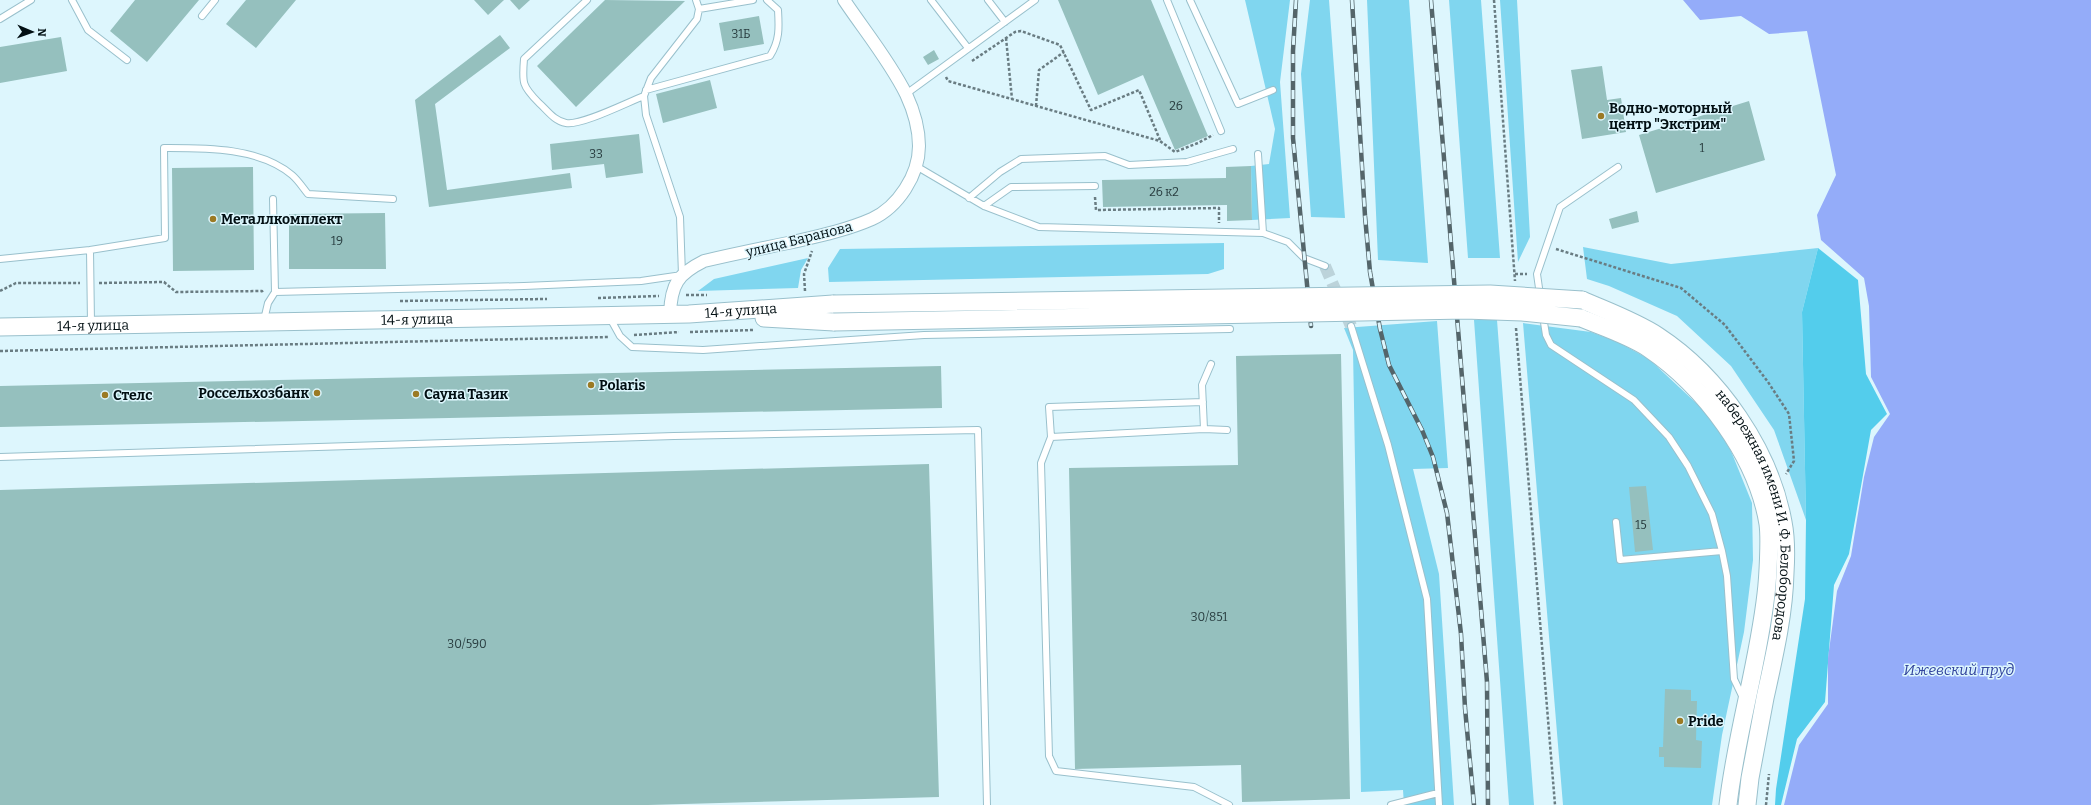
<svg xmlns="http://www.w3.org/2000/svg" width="2091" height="805" font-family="Bitter,serif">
<rect width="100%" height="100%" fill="#ddf6fd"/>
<path fill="#80d6ef" d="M1245,0H1290L1280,82L1290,218L1252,220L1251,166L1269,164L1275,129Z
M1310,0H1329L1345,218L1311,217L1301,74Z
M1367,0H1409L1428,263L1378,260Z
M1449,0H1481L1500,258H1468Z
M1500,0H1517L1530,237L1518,262Z
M1224,243V269L1208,274L829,282L828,268L840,249Z
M1583,247L1671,264L1818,248L1802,312L1806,520L1774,430L1731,366L1677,316L1609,286L1587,279Z
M808,258L801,270L798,288L698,291L714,279Z
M1474,320H1497L1534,805H1509Z
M1437,321L1448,468L1413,469L1439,574L1454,805H1404L1403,790L1361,792L1353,350L1344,328Z
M1523,323L1591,332L1618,342L1649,359L1710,416L1731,451L1752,503L1753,560L1744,632L1722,735L1712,805H1563Z"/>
<path fill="#53cdec" d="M1818,248L1858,280L1866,374L1887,414L1871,430L1849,554L1834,585L1825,702L1797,739L1781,805H1775L1776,789L1805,599L1806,520L1802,312Z"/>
<path fill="#94acf9" d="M1683,0H2091V805H1784L1799,745L1828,704V658L1837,591L1851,556L1864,477L1874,437L1890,414L1871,377L1869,306L1864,278L1821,240L1817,215L1836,175L1807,31L1769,34L1741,16L1700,20Z"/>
<path fill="#95c0be" d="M135,0H199L147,62L110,31Z
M246,0H296L256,48L226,24Z
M474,0H504L488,15Z
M510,0H530L519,10Z
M605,0L685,1L576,107L537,66Z
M1058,0H1151L1208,136L1175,150L1143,75L1098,95Z
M759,16L764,44L724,51L719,23Z
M500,35L510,48L435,104L447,190L570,173L572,188L429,207L415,100Z
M61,37L67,71L0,83V47Z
M934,50L939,59L928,65L923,57Z
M1602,66L1607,100L1621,98L1626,132L1582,139L1571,70Z
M710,80L717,108L663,123L656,94Z
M1749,101L1765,160L1656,193L1639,135Z
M639,134L643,173L606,178L604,164L552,170L550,144Z
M1251,166L1252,220L1227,221V205L1103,207L1102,180L1226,178V167Z
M253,167L254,270L173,271L172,168Z
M1637,211L1639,222L1612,229L1609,219Z
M385,213L386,269H289V214Z
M1341,354L1350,799L1242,802L1241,765L1075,769L1069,468L1238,465L1236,356Z
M941,366L942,408L0,427V386Z
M929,464L939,797L648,805H0V490Z
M1646,486L1653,550L1635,552L1629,487Z
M1665,689L1691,690V701H1697L1696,740L1702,741L1701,768L1664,767V757H1659V747H1663Z"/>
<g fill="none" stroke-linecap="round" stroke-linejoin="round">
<path stroke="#bcd3da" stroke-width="12" stroke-dasharray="12 6" stroke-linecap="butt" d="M1325,266L1351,326"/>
<defs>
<path id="service" d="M72,0L88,30L127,60
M587,0L524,59C522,83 522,86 539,103C547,110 554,121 566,123C581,126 628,102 644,96
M931,0L968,48
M988,0L1005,22
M1167,0L1221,131
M1190,0L1238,104L1273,90
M699,9L753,0
M202,16L215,0
M0,19L31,0
M646,90L770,56C780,40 779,27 778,10L767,0
M906,94L1035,0
M1258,154L1263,233
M916,166L984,206L1039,227L1263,233L1288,242L1304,258L1325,266
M969,198L1000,172L1021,159L1105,156L1129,165L1187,162L1233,149
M273,199L275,292L524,286L641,281L682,275L680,217L646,115L644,96L651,78L697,19L699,9L696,0
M984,206L1011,187L1095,186
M0,259L90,250
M1540,295L1537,274L1560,207L1618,167
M1543,316L1546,335L1551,345L1634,400L1669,437L1688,466L1712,514L1722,551L1727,576L1734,679L1743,698
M610,318L620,336L632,347L703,350L924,335L1230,329
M264,320L268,303L275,292
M91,323L90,250L165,238L164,148C204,148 259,147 292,175C298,180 303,188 308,194L393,199
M1351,326L1388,445L1427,599L1439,805
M1204,429L1202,385L1211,364
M1227,430L1204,429L1051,437L1041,463L1049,756L1056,771L1194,787L1229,805
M1051,437L1049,407L1203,402
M0,457L674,436L978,430L987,805
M1616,522L1620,560L1722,551
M1391,805L1438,793"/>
<path id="minor" d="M670,314C671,284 678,274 704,261C734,254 763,248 793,242C819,236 847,230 872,219C898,207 919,175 919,146C919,129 913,109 906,94C889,60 864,30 844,0"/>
<g id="secondary">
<path id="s1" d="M1582,300C1607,311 1635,321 1658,336C1719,376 1770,450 1783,522C1786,537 1786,557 1785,573C1784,615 1774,657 1765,698C1760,725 1755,751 1750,778L1747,805"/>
<path d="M764,318L834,322"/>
<path d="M1581,318C1603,327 1628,335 1648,348C1704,386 1757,456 1768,524C1770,539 1768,578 1766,594C1758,665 1736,734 1728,805"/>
<path id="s2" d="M0,327L689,314L833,304"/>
</g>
</defs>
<use href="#service" stroke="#99c0cc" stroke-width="8"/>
<use href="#minor" stroke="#99c0cc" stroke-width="14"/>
<use href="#secondary" stroke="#99c0cc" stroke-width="19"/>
<path stroke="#697c82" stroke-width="2.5" stroke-dasharray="3 2" stroke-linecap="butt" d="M1494,0L1515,281
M1006,38L1012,99
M972,61L1015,32L1021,31L1060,45L1091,110L1139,90L1160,140
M946,77L948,81L1160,141L1175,152L1198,143L1213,135
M1036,106L1039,70L1064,52
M1095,197L1096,210L1219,208V223
M1556,249L1681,288L1725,325L1768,382L1789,414L1794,461L1786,474
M1515,274H1527
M99,283L164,282L176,292L262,291L263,293
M0,291L16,283H80
M805,291L804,274L812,251
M686,295H707
M598,298L659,296
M400,301L547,299
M1516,328L1555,805
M690,332L753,330
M634,335L679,332
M0,351L609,337
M1766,805L1769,774"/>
<use href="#service" stroke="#fff" stroke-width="6"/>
<use href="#minor" stroke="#fff" stroke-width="12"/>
<use href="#secondary" stroke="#fff" stroke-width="17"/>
<defs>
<path id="rail" d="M1296,0L1293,51V138L1311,326
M1352,0L1365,216L1370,272L1380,329L1389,365L1422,430L1433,457L1447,513L1461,634L1465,708L1474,805
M1431,0L1487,682L1488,805"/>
</defs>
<use href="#rail" stroke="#54656a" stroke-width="4.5"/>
<use href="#rail" stroke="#ddf6fd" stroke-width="3" stroke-dasharray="9" stroke-linecap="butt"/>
<defs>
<path id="secondary-bridge" d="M833,304L1490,294L1582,300
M834,322L1465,310L1522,312L1581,318"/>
</defs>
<use href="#secondary-bridge" stroke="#99c0cc" stroke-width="19" stroke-linecap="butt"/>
<use href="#secondary-bridge" stroke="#fff" stroke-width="17"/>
</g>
<g fill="#9b7a24" stroke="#ddf6fd" stroke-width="1.5">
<circle cx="1601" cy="116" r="4"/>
<circle cx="213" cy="219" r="4"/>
<circle cx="591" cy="385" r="4"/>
<circle cx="317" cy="393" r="4"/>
<circle cx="416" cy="394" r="4"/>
<circle cx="105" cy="395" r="4"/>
<circle cx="1680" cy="721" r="4"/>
</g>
<g text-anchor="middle" stroke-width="3" stroke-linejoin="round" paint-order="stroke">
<g font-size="12" fill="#273b3e">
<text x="741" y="38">31Б</text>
<text x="1176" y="110">26</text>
<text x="1702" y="152">1</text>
<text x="596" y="158">33</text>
<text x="1164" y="196">26 к2</text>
<text x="337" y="245">19</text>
<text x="1641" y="529">15</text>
<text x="1209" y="621">30/851</text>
<text x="467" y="648">30/590</text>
</g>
<g font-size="14" font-weight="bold" fill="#020f13" stroke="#ddf6fd" text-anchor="start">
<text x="1609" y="113">Водно-моторный<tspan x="1609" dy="16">центр "Экстрим"</tspan></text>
<text x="221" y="224">Металлкомплект</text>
<text x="599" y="390">Polaris</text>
<text x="309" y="398" text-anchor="end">Россельхозбанк</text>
<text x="424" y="399">Сауна Тазик</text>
<text x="113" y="400">Стелс</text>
<text x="1688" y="726">Pride</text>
</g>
<g font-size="14" fill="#020f13" stroke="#ddf6fd">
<text transform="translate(799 239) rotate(-14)" y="5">улица Баранова</text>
<text dy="5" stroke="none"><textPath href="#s2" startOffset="741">14-я улица</textPath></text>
<text dy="5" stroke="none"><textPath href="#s2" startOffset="417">14-я улица</textPath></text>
<text dy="5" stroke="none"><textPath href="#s2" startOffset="93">14-я улица</textPath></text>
<text dy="5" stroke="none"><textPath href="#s1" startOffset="300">набережная имени И. Ф. Белобородова</textPath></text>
</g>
<g font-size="15" font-style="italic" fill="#33459e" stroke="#ddf6fd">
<text x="1959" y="675">Ижевский пруд</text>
</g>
</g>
<g transform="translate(32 32) rotate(92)" stroke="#ddf6fd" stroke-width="3" paint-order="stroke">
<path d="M0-3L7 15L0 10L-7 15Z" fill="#020f13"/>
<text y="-6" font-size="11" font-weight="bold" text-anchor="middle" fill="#020f13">N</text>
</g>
</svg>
